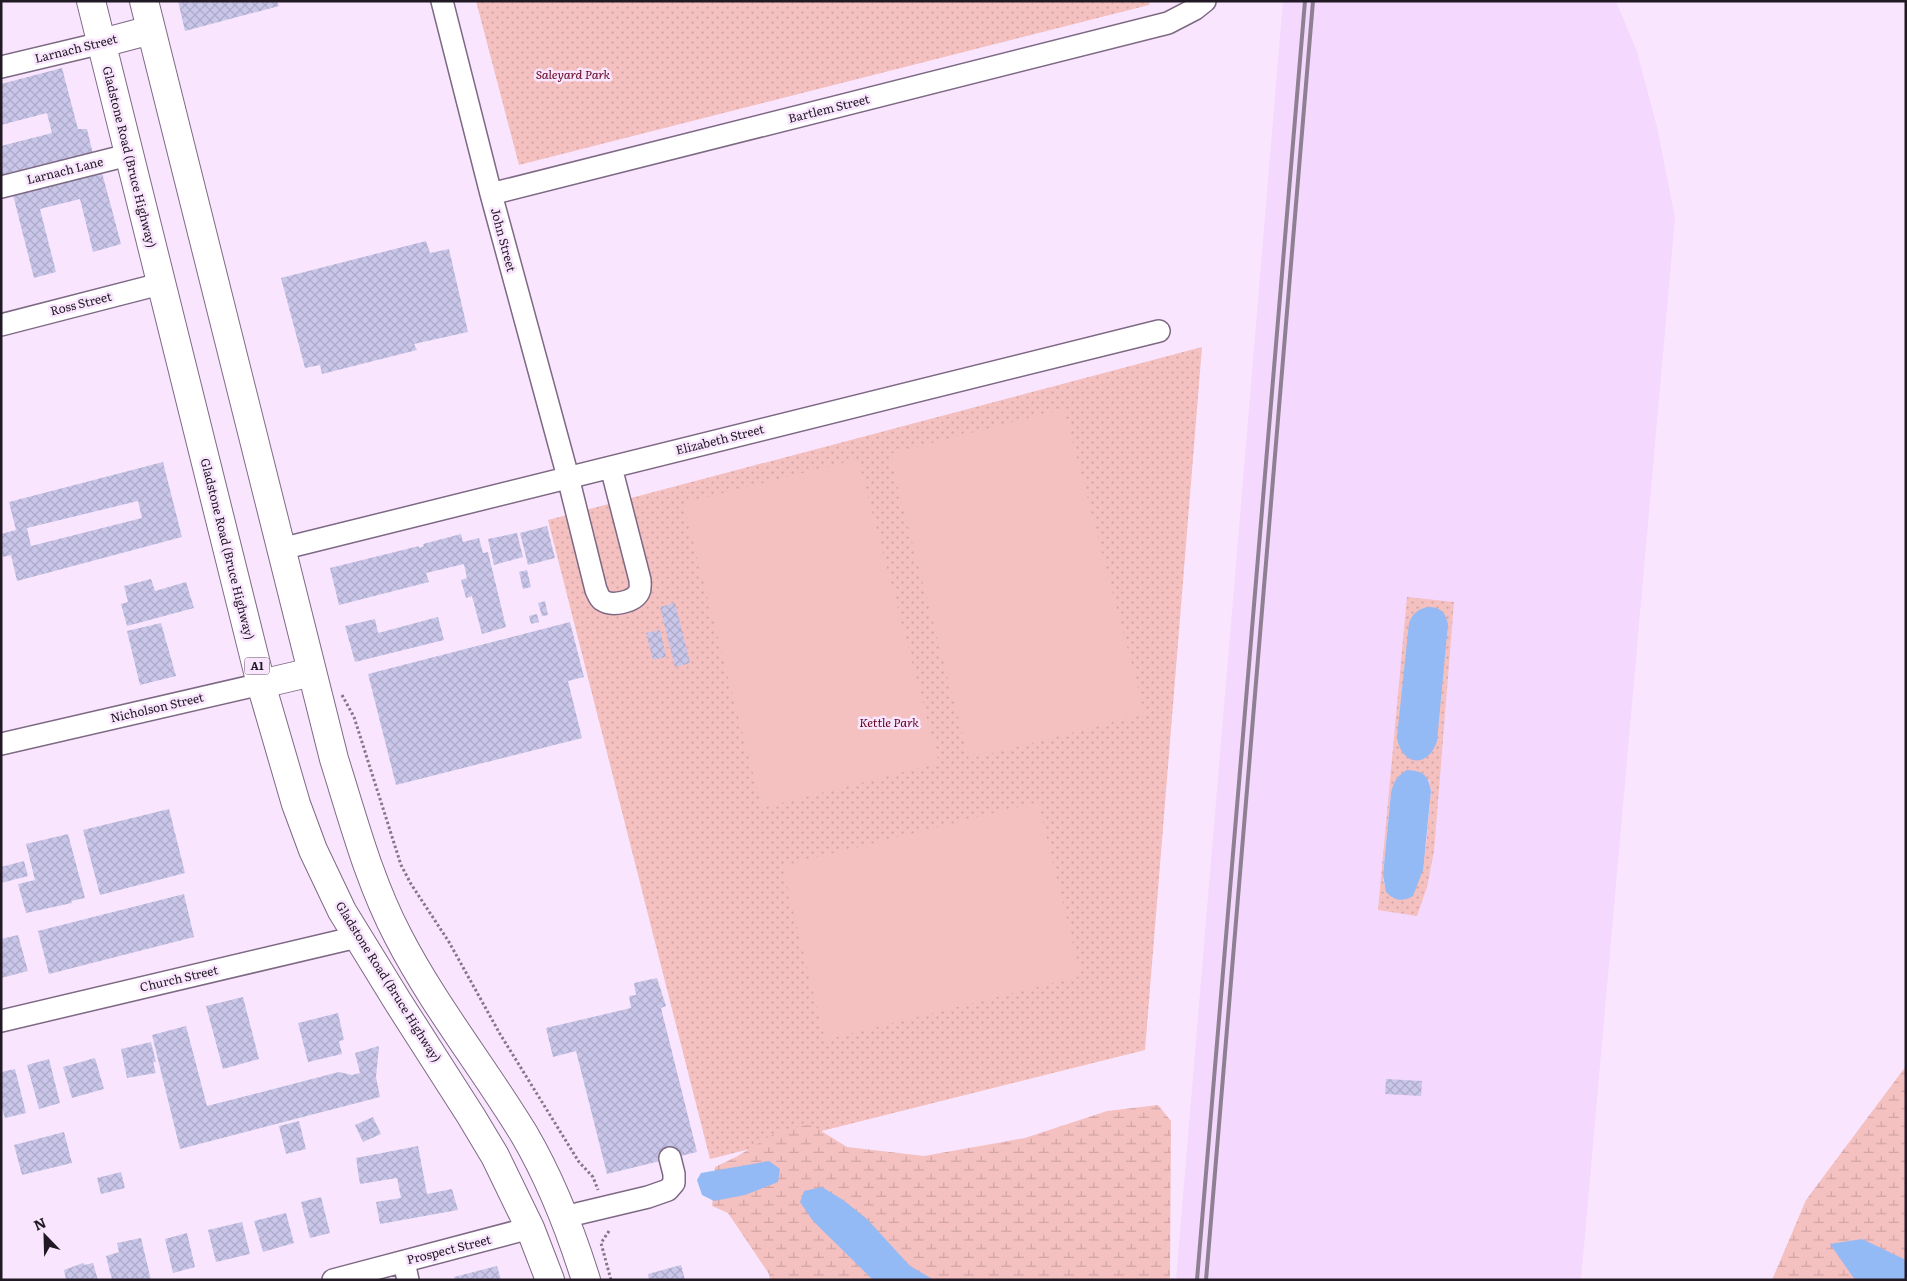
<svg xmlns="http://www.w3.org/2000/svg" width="1907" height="1281" font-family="Literata,serif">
<defs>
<pattern id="green-dots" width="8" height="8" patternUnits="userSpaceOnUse" patternTransform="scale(1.25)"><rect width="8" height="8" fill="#f4c0c0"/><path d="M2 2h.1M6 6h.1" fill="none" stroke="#d1a4a5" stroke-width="1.8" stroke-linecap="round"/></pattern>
<pattern id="wetland-marsh" width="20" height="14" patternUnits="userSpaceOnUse" patternTransform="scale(1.25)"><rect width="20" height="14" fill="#f4c0c0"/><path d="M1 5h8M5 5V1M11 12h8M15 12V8" fill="none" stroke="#d1a4a5"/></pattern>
<pattern id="building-cross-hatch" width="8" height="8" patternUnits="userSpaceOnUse" patternTransform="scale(1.25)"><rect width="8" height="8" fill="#c9c6e9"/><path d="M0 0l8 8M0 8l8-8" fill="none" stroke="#acaac8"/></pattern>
</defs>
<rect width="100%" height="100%" fill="#f9e6fe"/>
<path fill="#f4d8fd" d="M1283,1H1616L1637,52L1657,127L1675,218L1581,1280H1176Z"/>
<path fill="url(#green-dots)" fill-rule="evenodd" d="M476,1H1150L1149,5L519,165Z
M1202,347L1145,1050L710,1159L548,520Z
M1407,597L1454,602L1434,851L1427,887L1417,916L1378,910ZM1429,780L1431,791L1426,846L1384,885L1383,874L1391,793Z"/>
<path fill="url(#wetland-marsh)" d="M1906,1066V1280H1772L1806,1200Z
M1158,1105L1171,1121L1170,1280H770L769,1274L728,1213L712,1206L715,1167L736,1157L777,1132L810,1124L847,1147L924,1156L1025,1138L1107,1111Z"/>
<path fill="#f4c0c0" d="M1064,409L1145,714L969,759L889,454Z
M858,459L939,763L762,808L683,503Z
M1038,802L1081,976L825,1040L782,866Z"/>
<path fill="#93baf4" d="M1427,607C1440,607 1445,611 1448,624L1437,741C1428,769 1401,766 1397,737L1409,623C1413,613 1417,610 1427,607Z
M1407,770C1424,771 1428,775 1431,791L1423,870L1413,896C1402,902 1395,901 1386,892L1383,875L1391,793C1394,781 1397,776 1407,770Z
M769,1161L780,1169L778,1182L745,1195L714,1201L702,1195L697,1180L701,1173Z
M822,1187L843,1200L867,1219L910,1266L934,1280H873L813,1221L800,1202L804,1191Z
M1862,1239L1906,1260V1280H1856L1853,1277L1830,1244Z"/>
<path fill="url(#building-cross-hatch)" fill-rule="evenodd" d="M178,1H277L279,6L185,31Z
M62,68L78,129H87L93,154L1,178V146L52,133L47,113L1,125V84Z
M100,165L121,244L93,252L80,199L40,209L56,272L34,278L11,187Z
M426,241L430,253L449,249L468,332L414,344L417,350L322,374L320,365L305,368L281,278Z
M163,462L182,537L17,581L11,555L3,557L1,549V534L16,530L9,502ZM138,501L142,518L31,546L27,528Z
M547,526L555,558L528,565L520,533Z
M517,533L523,557L494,565L488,539Z
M461,534L463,542L479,538L483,553L488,552L506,627L482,634L472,596L466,598L461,580L467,578L464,564L426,573L429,582L339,605L330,568L419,546V548L424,546L423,544Z
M527,570L531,587L523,589L519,572Z
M151,579L155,591L186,582L194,608L127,626L121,604L128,602L124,586Z
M545,601L548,615L542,616L538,603Z
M675,603L690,663L675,667L660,607Z
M537,614L539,622L531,624L529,616Z
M438,617L444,640L355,662L345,626L375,619L378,633Z
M570,622L584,677L568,681L582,738L396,785L368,674Z
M161,623L176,676L140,685L127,631Z
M660,630L666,657L653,660L646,633Z
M169,809L185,873L100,895L83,830Z
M68,834L85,898L71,901L72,903L26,913L18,884L35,880L26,844Z
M24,861L28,876L1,883V867Z
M184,894L194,937L49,974L38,931Z
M18,935L28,971L1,978V939Z
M657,978L666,1006L661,1008L697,1152L607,1174L576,1051L553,1057L546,1028L631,1008L629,996L636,995L634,983Z
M243,997L259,1059L223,1069L206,1006Z
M338,1013L344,1040L339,1041L342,1054L308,1062L298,1023Z
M186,1026L207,1106L339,1072L352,1075L360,1073L355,1053L379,1046L376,1077L380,1097L180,1149L152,1035Z
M151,1042L156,1062H153L156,1073L127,1078L121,1049Z
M95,1058L104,1089L72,1098L63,1067Z
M49,1059L60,1103L39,1109L27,1065Z
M15,1069L26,1113L5,1118L1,1105V1072Z
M1386,1079L1422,1081L1421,1096L1385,1094Z
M373,1117L381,1134L363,1142L355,1125Z
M299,1121L306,1149L286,1154L279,1126Z
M64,1132L72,1163L22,1175L14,1145Z
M418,1146L427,1194L452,1189L458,1210L380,1224L376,1202L401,1198L397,1178L360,1184L356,1158Z
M121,1172L125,1188L101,1194L97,1178Z
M321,1197L330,1233L310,1238L301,1202Z
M286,1213L294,1243L263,1252L254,1221Z
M242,1222L250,1254L216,1262L208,1230Z
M187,1233L195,1267L173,1273L165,1239Z
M141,1238L151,1280H112L106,1256L119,1252L117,1243Z
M83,1263L84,1265L93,1263L98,1280H66L64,1270Z
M681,1265L685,1280H649L648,1274Z
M497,1266L501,1280H455L454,1277Z"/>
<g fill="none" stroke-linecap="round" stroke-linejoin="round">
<defs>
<path id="minor" d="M442,1L491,194L568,477L596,590C598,594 599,598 602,600C612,607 634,602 639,592C641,588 640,584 640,580L611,467
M1,67L102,43
M1,187L128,155
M491,194L1168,23L1195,9L1205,1
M1,325L160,284
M281,549L1159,331
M1,744L261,684
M1,1021L357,937
M564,1217L648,1197L668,1190L674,1183V1174L670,1158
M404,1262L408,1280
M333,1280L530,1228"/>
<path id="highway" d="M91,1L261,684L296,804L313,850L342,911L398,1002L471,1116L495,1156L530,1228L550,1280
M144,1L334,759C353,819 369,881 398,936C434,1006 484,1068 524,1134C551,1180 570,1229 586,1280
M102,43L151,30
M261,684L312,672"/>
</defs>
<use href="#minor" stroke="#7e6984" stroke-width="24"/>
<use href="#highway" stroke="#7e6984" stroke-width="30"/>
<path stroke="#857788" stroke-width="3" stroke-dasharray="2.5 2.5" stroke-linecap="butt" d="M342,695L354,717L401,865L411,884L449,942L500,1034L579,1162L593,1177L598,1190
M609,1231L601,1243L611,1280"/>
<use href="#minor" stroke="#fff" stroke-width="21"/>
<use href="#highway" stroke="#fff" stroke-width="28"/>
<path stroke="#8e8092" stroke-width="4" d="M1197,1280L1305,1
M1206,1280L1313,1"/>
</g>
<g text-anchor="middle" stroke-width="5" stroke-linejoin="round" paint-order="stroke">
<rect fill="#f9e6fe" stroke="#625665" stroke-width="1" x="244.5" y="657.5" width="25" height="17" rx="4"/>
<g font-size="11" font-weight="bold" fill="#211923">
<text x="257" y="670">A1</text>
</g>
<g font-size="12" fill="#211923" stroke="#f9e6fe">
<text transform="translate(76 49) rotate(-14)" y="4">Larnach Street</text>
<text transform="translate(829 109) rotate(-14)" y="4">Bartlem Street</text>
<text transform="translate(129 157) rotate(76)" y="4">Gladstone Road (Bruce Highway)</text>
<text transform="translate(65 171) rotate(-14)" y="4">Larnach Lane</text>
<text transform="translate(503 240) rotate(75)" y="4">John Street</text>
<text transform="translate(81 304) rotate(-14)" y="4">Ross Street</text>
<text transform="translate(720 440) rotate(-14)" y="4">Elizabeth Street</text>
<text transform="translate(227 549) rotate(76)" y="4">Gladstone Road (Bruce Highway)</text>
<text transform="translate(157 708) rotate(-13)" y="4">Nicholson Street</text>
<text transform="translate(179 979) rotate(-13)" y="4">Church Street</text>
<text transform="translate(388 982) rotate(58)" y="4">Gladstone Road (Bruce Highway)</text>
<text transform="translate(449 1250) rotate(-14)" y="4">Prospect Street</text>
</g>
<g font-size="12" font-style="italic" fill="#610117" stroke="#f9e6fe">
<text x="573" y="79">Saleyard Park</text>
<text x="889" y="727">Kettle Park</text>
</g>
</g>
<rect width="1907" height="1281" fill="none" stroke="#211923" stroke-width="5"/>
<g transform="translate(45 1236) rotate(337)" stroke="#f9e6fe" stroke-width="4" paint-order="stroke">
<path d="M0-4L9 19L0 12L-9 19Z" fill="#211923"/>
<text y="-8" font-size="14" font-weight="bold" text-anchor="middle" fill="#211923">N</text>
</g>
</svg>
